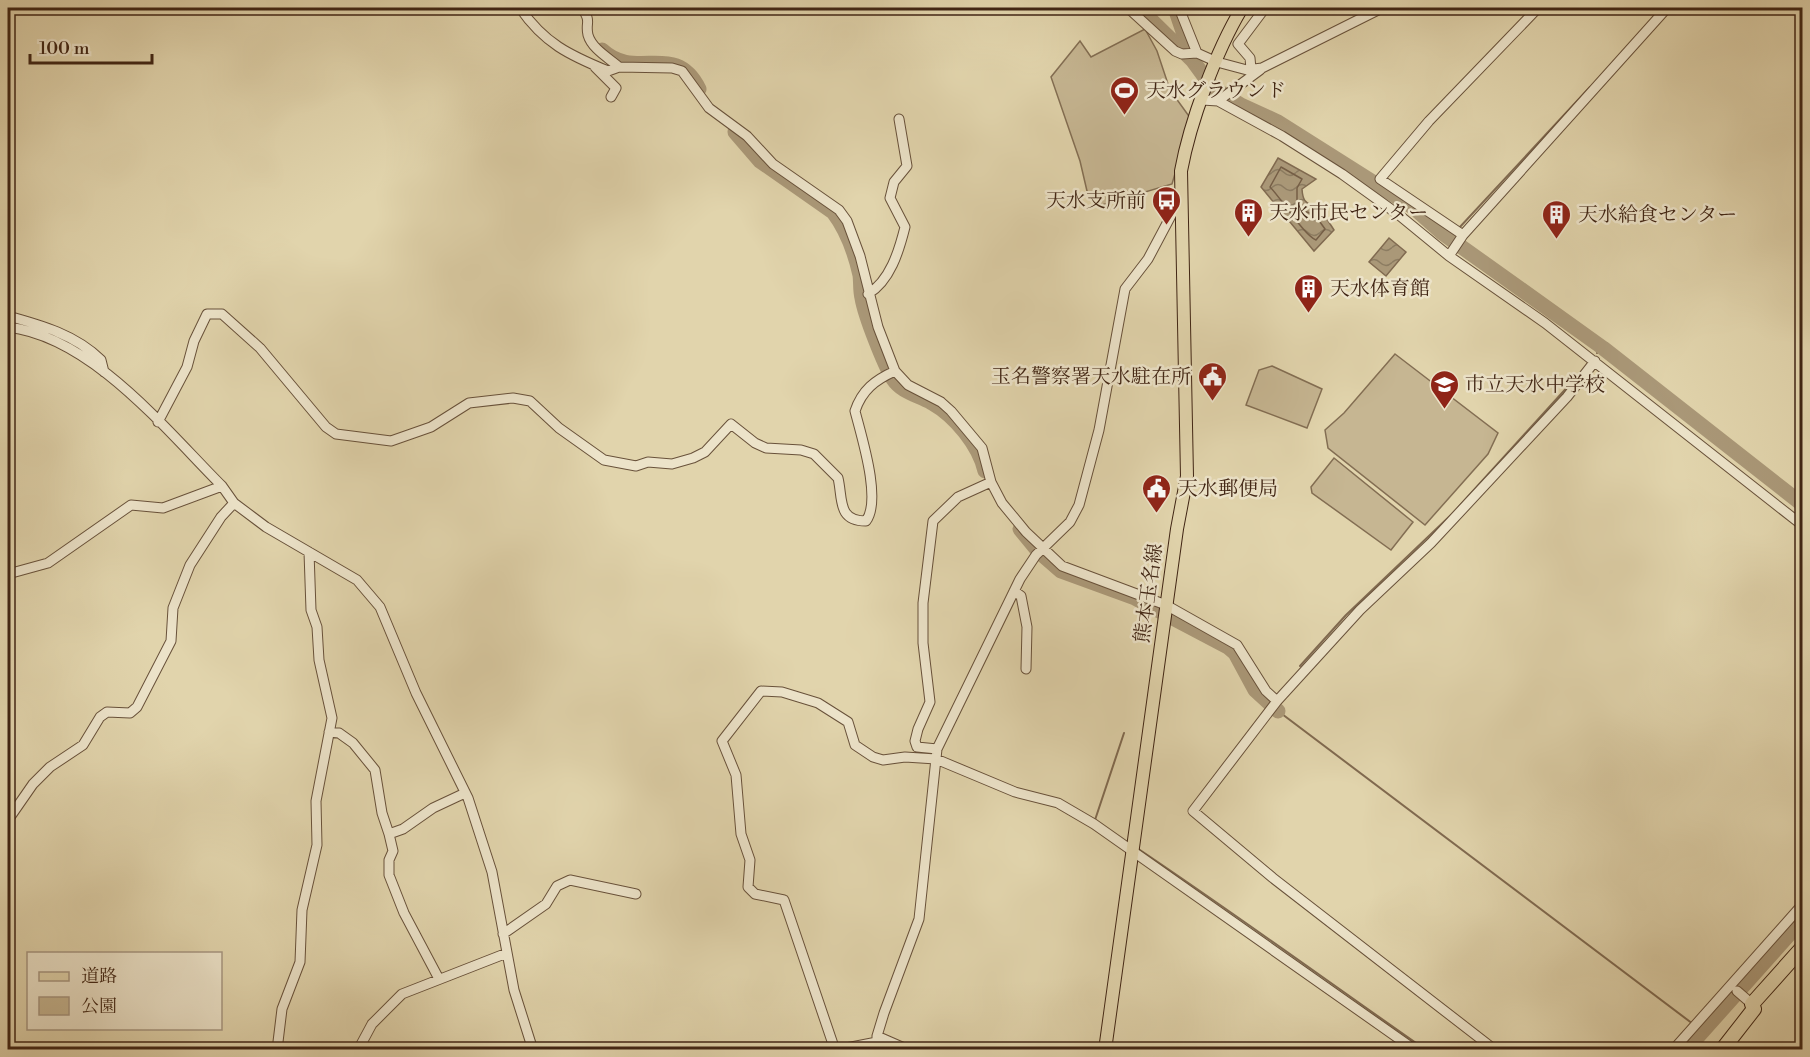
<svg xmlns="http://www.w3.org/2000/svg" width="1810" height="1057" font-family="'Libre Bodoni','Noto Serif JP',serif">
<defs>
<pattern id="water-waves" width="16" height="10" patternUnits="userSpaceOnUse" patternTransform="scale(1.5)"><rect width="16" height="10" fill="#aa9878"/><path d="M0 5q4-4 8 0t8 0" fill="none" stroke="#8c7c61"/></pattern>
</defs>
<rect width="100%" height="100%" fill="#e1d4ac"/>
<filter id="stains"><feTurbulence type="fractalNoise" baseFrequency=".00333" numOctaves="4"/><feColorMatrix values="0 0 0 0 .2 0 0 0 0 .09 0 0 0 0 .02 0 0 0 .5 -.17"/></filter>
<radialGradient id="worn" r=".72"><stop offset=".6" stop-color="#630" stop-opacity="0"/><stop offset="1" stop-color="#630" stop-opacity=".3"/></radialGradient>
<path fill="#c6b692" stroke="#836e53" stroke-width="1.5" d="M1145,29L1157,51L1170,90L1191,119L1172,184L1102,205L1087,191L1080,161L1051,77L1080,41L1091,57Z
M1395,354L1498,433L1488,454L1425,525L1328,448L1325,430L1344,413Z
M1272,366L1322,389L1307,428L1246,405L1259,370Z
M1334,458L1413,522L1391,550L1312,493L1311,487Z"/>
<path fill="url(#water-waves)" stroke="#806a50" stroke-width="1.5" d="M1278,158L1316,179L1302,189C1303,205 1308,202 1319,210C1325,215 1330,224 1334,230L1314,251L1261,187Z
M1389,238L1406,252L1386,276L1369,262Z"/>
<g fill="none" stroke-linecap="round" stroke-linejoin="round">
<path stroke="#755e46" stroke-width="1.5" d="M1281,167L1302,179L1297,188V202L1304,211L1315,215L1325,229L1316,240C1304,235 1281,198 1270,187Z"/>
<path stroke="#806a50" stroke-width="2" d="M1459,228L1590,87
M1451,238L1455,232
M1597,353L1603,348
M1300,666L1346,615L1452,514L1582,371
M1278,711L1693,1024
M1095,820L1124,733
M1137,848C1234,913 1330,983 1426,1050
M1697,1027L1702,1031"/>
<path stroke="#aa9878" stroke-width="15" d="M1139,8L1193,61L1212,87L1241,105L1278,122L1414,208L1442,233L1603,348L1802,504
M1175,8L1191,55
M602,50C636,82 675,40 699,89
M735,132L760,161L833,212C846,229 855,253 860,275C861,282 860,290 862,298C865,316 884,364 893,379C902,393 919,395 932,403C955,416 979,445 985,471
M1020,529L1038,551L1061,571L1135,598L1228,647L1235,653L1255,690L1278,711
M1686,1050L1802,920"/>
<defs>
<path id="minor" d="M520,8C544,43 569,55 608,71L619,67L672,68L682,71L709,108L747,136L773,164L839,210L847,221L860,256L878,327L895,371L908,385L941,402L951,411L982,448L991,482L1002,503L1026,532L1062,566L1166,605L1237,645L1266,691L1277,701
M582,8C592,23 585,22 588,35C592,49 609,58 619,67
M1128,8L1175,51L1182,54L1197,53L1217,62L1247,70L1262,68L1382,8
M1179,8L1197,53
M595,67L616,88L611,97
M1251,69L1250,58L1238,44L1265,8
M1202,100L1218,101L1282,136L1342,174L1399,215L1449,256L1545,323L1802,525
M1218,101L1260,70
M1463,235L1380,179L1429,121L1538,8
M1449,256L1463,235L1667,8
M868,294C890,281 899,251 905,227L890,198L894,182L907,166L899,119
M8,316C41,325 76,335 101,360L104,372
M8,327C92,337 165,429 222,486L234,503L266,527L357,580L380,607L416,693L468,798L492,872L514,990L533,1050
M158,422L187,367L194,341L207,314H222L260,348L326,427L336,434L391,441L431,427L469,403L513,398L530,401L559,428L604,460L636,466L648,462L672,464L693,458L705,452L731,424L755,443L766,448L801,450L814,454L838,478C843,499 837,521 866,521C882,500 861,435 855,411C862,390 875,380 895,371
M8,574L48,563L131,505L163,508L222,486
M1014,591L1021,596L1027,627L1026,669
M329,732L339,733L353,743L375,770L382,813L389,834
M937,749L917,747L915,741L918,729L930,702L923,643V603L933,521L958,497L991,482
M8,820L33,784L50,767L83,745L100,717L107,712L130,713L137,707L171,641L173,608L190,565L221,517L234,503
M503,934L546,904L557,886L570,880L636,894
M439,979L404,913L389,875V860L393,851L389,834L403,829L433,808L465,793
M1737,991L1752,1004
M877,1036L909,1050
M277,1050L282,1009L300,962L302,910L317,845L316,801L332,718L319,660L317,627L311,610L309,552
M358,1050L372,1024L402,994L507,953
M835,1050L784,900L755,894L748,887L750,860L741,834L736,775L722,741L761,691L782,692L818,703L848,722L855,745L873,757L883,760L905,757L936,759L1015,792L1058,803L1094,824L1415,1050
M836,1050L877,1042
M877,1050V1036L884,1013L919,919L937,749L1020,579L1036,555L1070,522L1079,505L1099,430L1125,289L1148,259L1174,210L1182,205
M1495,1050L1273,878L1193,811L1277,701L1360,610L1431,543L1567,397L1595,361
M1673,1050L1802,905"/>
<path id="major" d="M1105,1050L1177,529L1187,476L1181,171C1190,122 1216,51 1242,8"/>
<path id="highway" d="M1722,1050L1754,1009L1752,1004L1802,948"/>
</defs>
<use href="#minor" stroke="#68513a" stroke-width="11"/>
<use href="#major" stroke="#402514" stroke-width="14"/>
<use href="#highway" stroke="#402514" stroke-width="16"/>
<use href="#minor" stroke="#ece3c9" stroke-width="9"/>
<use href="#major" stroke="#e1d4ac" stroke-width="12"/>
<use href="#highway" stroke="#e1d4ac" stroke-width="14"/>
</g>
<defs>
<symbol id="stadium-pin" viewBox="-11 -11 22 30"><path d="M0 17L-7.5 6A9.5 9.5 0 1 1 7.5 6Z" fill="#8f2418" stroke="#ece3c9"/><path d="M0-5a6.5 5 0 1 0 0 10a6.5 5 0 1 0 0-10ZM-3.5-1.8h7v3.6h-7Z" fill="#fff"/></symbol>
<symbol id="bus-pin" viewBox="-11 -11 22 30"><path d="M0 17L-7.5 6A9.5 9.5 0 1 1 7.5 6Z" fill="#8f2418" stroke="#ece3c9"/><path d="M-5-6H5V4H4V6H2V4H-2V6H-4V4H-5ZM-3.5-4V0h7V-4ZM-3.5 1.2v1.5H-2V1.2ZM2 1.2v1.5H3.5V1.2Z" fill="#fff"/></symbol>
<symbol id="building-pin" viewBox="-11 -11 22 30"><path d="M0 17L-7.5 6A9.5 9.5 0 1 1 7.5 6Z" fill="#8f2418" stroke="#ece3c9"/><path d="M-4-6H4V6H1V3H-1V6H-4ZM-2.5-4.3h1.7v1.8h-1.7ZM.8-4.3h1.7v1.8H.8ZM-2.5-1h1.7V.8h-1.7ZM.8-1h1.7V.8H.8Z" fill="#fff"/></symbol>
<symbol id="civic-pin" viewBox="-11 -11 22 30"><path d="M0 17L-7.5 6A9.5 9.5 0 1 1 7.5 6Z" fill="#8f2418" stroke="#ece3c9"/><path d="M-.6-6.5H3V-4.5H.6V-3L4-1V1h2V6H-6V1h2V-1L-.6-3ZM-1.2 2.5V6h2.4V2.5Z" fill="#fff"/></symbol>
<symbol id="school-pin" viewBox="-11 -11 22 30"><path d="M0 17L-7.5 6A9.5 9.5 0 1 1 7.5 6Z" fill="#8f2418" stroke="#ece3c9"/><path d="M0-5L7-2L0 1L-7-2ZM-4 1L0 2.5L4 1V4Q0 6-4 4Z" fill="#fff"/></symbol>
</defs>
<g fill-rule="evenodd">
<use href="#stadium-pin" x="1108" y="74" width="33" height="45"/>
<use href="#bus-pin" x="1150" y="184" width="33" height="45"/>
<use href="#building-pin" x="1232" y="196" width="33" height="45"/>
<use href="#building-pin" x="1540" y="198" width="33" height="45"/>
<use href="#building-pin" x="1292" y="272" width="33" height="45"/>
<use href="#civic-pin" x="1196" y="360" width="33" height="45"/>
<use href="#school-pin" x="1428" y="368" width="33" height="45"/>
<use href="#civic-pin" x="1140" y="472" width="33" height="45"/>
</g>
<g text-anchor="middle" stroke-width="5" stroke-linejoin="round" paint-order="stroke">
<g font-size="20" fill="#402514" stroke="#ece3c9" text-anchor="start">
<text x="1146" y="97">天水グラウンド</text>
<text x="1146" y="207" text-anchor="end">天水支所前</text>
<text x="1269" y="219">天水市民センター</text>
<text x="1578" y="221">天水給食センター</text>
<text x="1330" y="295">天水体育館</text>
<text x="1191" y="383" text-anchor="end">玉名警察署天水駐在所</text>
<text x="1465" y="391">市立天水中学校</text>
<text x="1178" y="495">天水郵便局</text>
</g>
<g font-size="20" fill="#402514" stroke="#ece3c9">
<text transform="translate(1148 593) rotate(-82)" y="7">熊本玉名線</text>
</g>
</g>
<rect width="1810" height="1057" fill="none" stroke="#e1d4ac" stroke-width="30"/>
<rect x="9" y="9" width="1792" height="1039" fill="none" stroke="#402514" stroke-width="3"/>
<rect x="15" y="15" width="1780" height="1027" fill="none" stroke="#402514" stroke-width="1.5"/>
<rect x="27" y="952" width="195" height="78" fill="#ece3c9" stroke="#a79781" stroke-width="1.5"/>
<rect x="39" y="972" width="30" height="9" fill="#e1d4ac" stroke="#a79781" stroke-width="1.5"/>
<text x="81" y="982" font-size="18" fill="#402514">道路</text>
<rect x="39" y="997" width="30" height="18" fill="#c6b692" stroke="#a79781" stroke-width="1.5"/>
<text x="81" y="1012" font-size="18" fill="#402514">公園</text>
<path d="M30 54v9h122v-9" fill="none" stroke="#402514" stroke-width="3"/>
<text x="39" y="54" font-size="18" fill="#402514" stroke="#ece3c9" stroke-width="4.5" paint-order="stroke">100 m</text>
<rect width="100%" height="100%" filter="url(#stains)"/>
<rect width="100%" height="100%" fill="url(#worn)"/>
</svg>
